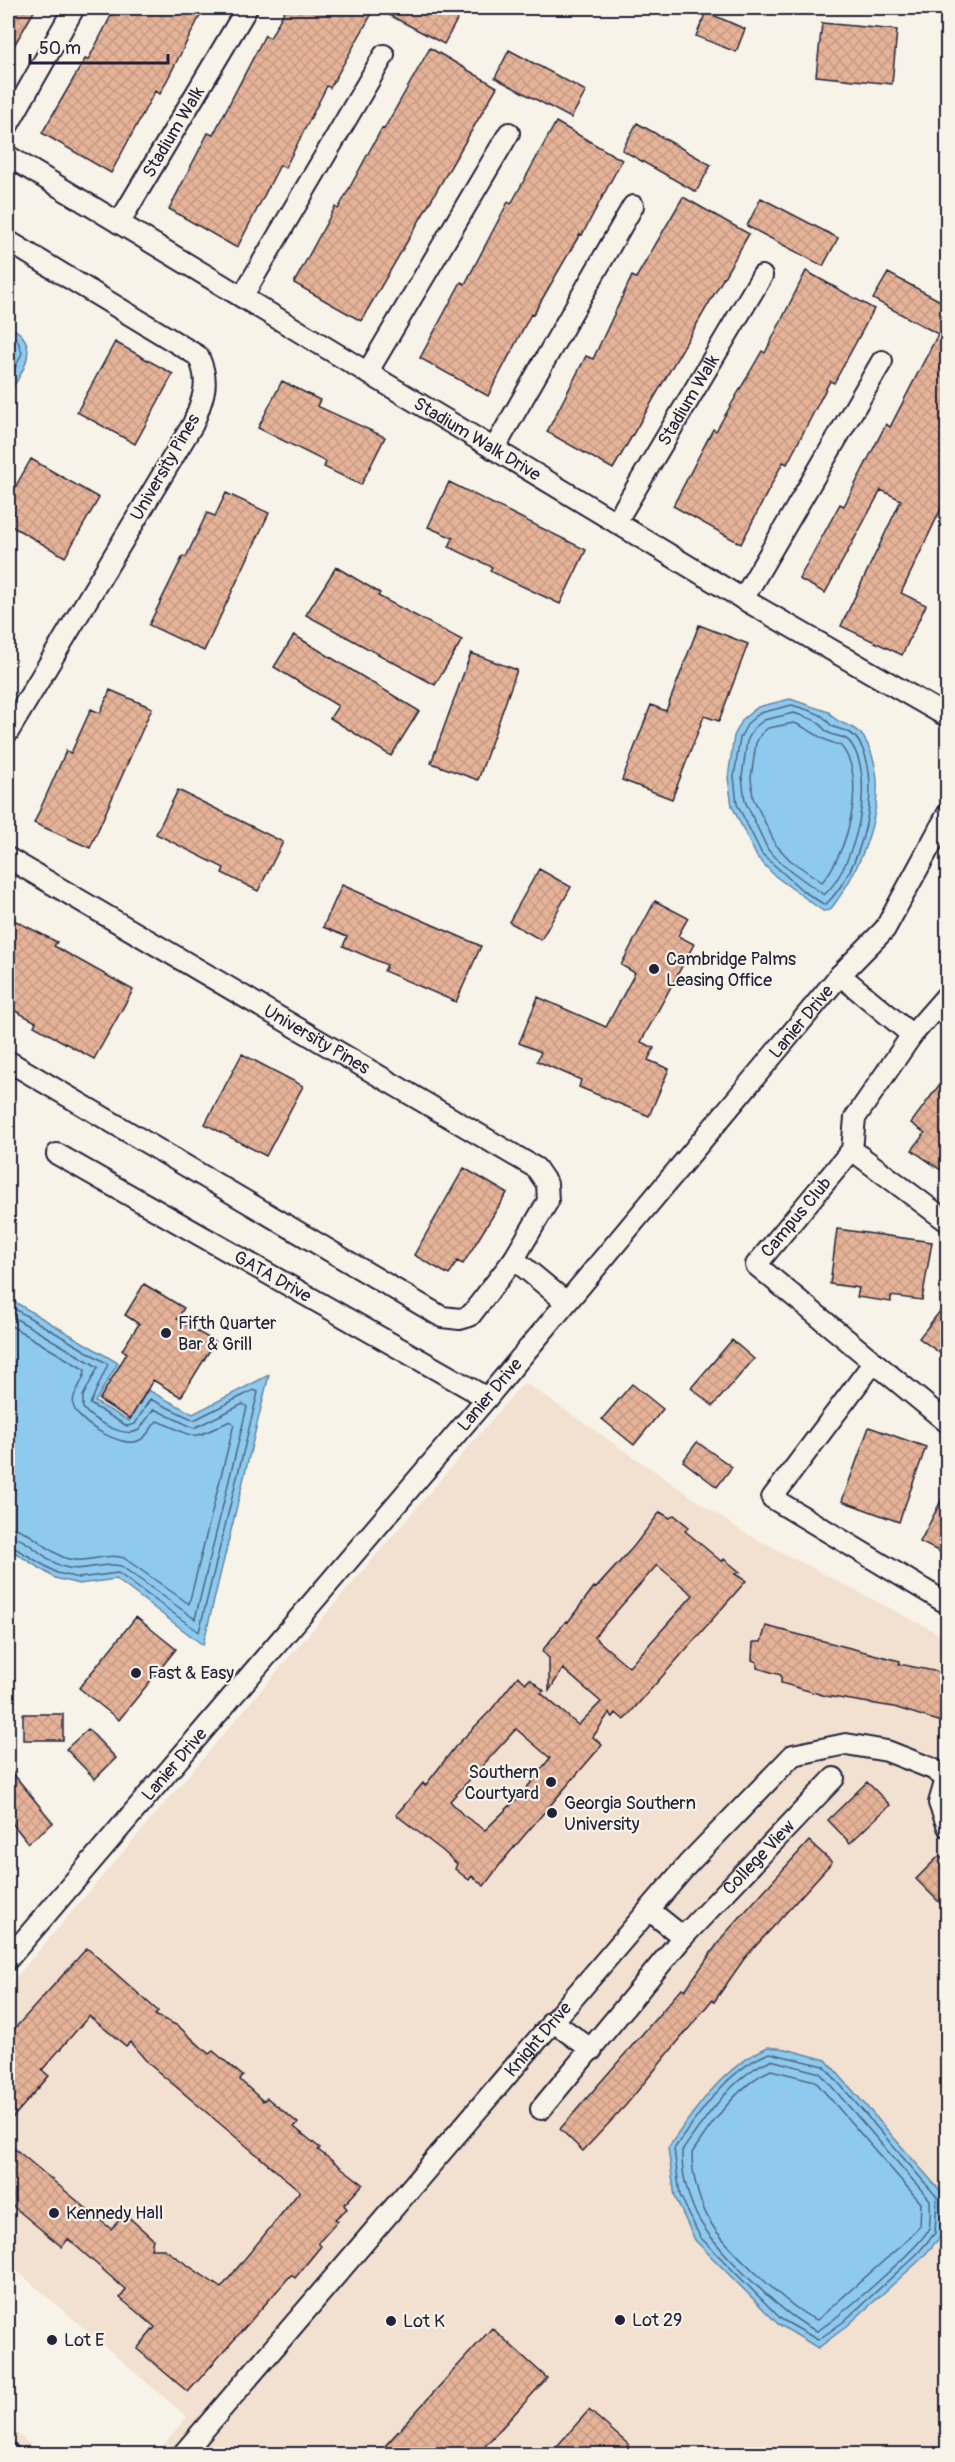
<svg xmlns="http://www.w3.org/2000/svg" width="955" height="2462" font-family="Pangolin,sans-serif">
<defs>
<pattern id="building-cross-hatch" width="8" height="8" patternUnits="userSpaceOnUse" patternTransform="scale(1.5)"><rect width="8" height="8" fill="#e6b398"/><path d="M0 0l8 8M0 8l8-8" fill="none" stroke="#c59a84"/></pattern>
</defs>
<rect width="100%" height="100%" fill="#f7f3e8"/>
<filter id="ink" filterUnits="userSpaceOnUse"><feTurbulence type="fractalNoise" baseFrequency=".0167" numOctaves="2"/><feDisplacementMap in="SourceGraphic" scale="12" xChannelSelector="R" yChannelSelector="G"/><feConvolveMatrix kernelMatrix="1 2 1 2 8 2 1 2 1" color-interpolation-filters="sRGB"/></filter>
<g filter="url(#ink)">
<path fill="#f2e0d0" d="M524,1382L743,1532L947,1638V2454H155L187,2417L8,2263V1987Z
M8,2426L41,2454H8Z"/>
<path fill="#8ecaee" stroke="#6387a6" stroke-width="1.5" d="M8,325C12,328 20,332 23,337C37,355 17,380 8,395Z
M790,699L829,712C837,726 853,722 864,738C896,790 863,867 830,910L823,911L775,876L757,857L732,806L728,778L734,736L743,719L758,707Z
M8,1298L118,1363L95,1402L129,1421L148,1390L193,1414L269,1375L203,1645L116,1579L79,1584L55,1578L8,1548Z
M768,2047L786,2049L826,2060L943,2194L942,2235L921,2259L847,2326L818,2348L778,2324L695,2240L675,2197L668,2148C695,2109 723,2067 768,2047Z"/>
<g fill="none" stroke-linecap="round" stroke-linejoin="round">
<path stroke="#4d6583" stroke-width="1.5" d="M8,332L18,341L22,353L8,383
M792,705C802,708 814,711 822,716C826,719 828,723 832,726C843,732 850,728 859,742C885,784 861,873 825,905L803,891L762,854L737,804L734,777L740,738L748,723L760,713Z
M794,713C801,716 813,718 819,723C823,727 824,730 829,733C838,738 846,735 852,745C876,782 855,867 824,895L784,866L768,850L745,801L742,777L747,741L754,728L764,720Z
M794,723C811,729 822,742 840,745C869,776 847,855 822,882L790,860L776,845L753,798L751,778L756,743L761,734L768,728Z
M8,1305L108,1364L90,1404L127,1426L135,1424L150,1399L194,1420L254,1390L258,1392L199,1632L118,1573L79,1578L57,1573L8,1544
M8,1314L98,1367L83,1396V1408C92,1420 125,1439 139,1430L154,1409L194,1428L243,1404L247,1407L195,1619L121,1566C101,1561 82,1574 61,1566C43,1559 27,1537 8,1536
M8,1324L85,1370C85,1382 72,1391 73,1404C75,1422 122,1448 138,1441C148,1437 150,1428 157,1421C200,1437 185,1443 230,1421L234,1424L189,1604L124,1558C105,1552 85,1565 65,1558C45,1550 29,1528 8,1527
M770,2053L824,2066L937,2197L935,2233L917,2254L843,2322L818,2340L781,2319L700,2237L680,2195L674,2149C699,2114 728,2068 770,2053Z
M771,2060L820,2073L930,2200C930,2209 931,2219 929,2228C924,2244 835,2321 817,2331C786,2318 729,2261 708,2233C691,2212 681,2177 682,2151C704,2120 734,2074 771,2060Z
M771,2070L815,2081L921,2203L920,2226L905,2242L817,2320C793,2312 730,2250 714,2228C700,2207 692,2178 692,2153C712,2123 737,2085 771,2070Z"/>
</g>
<path fill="url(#building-cross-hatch)" stroke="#22223b" stroke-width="1.5" fill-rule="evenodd" d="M8,8H36L8,56Z
M115,8H204L160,94L155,91L111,173L42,133L85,59L88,60Z
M286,8H375L330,88L327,86L285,168L280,165L237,248L169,209L208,133L213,135L265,35L270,38Z
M376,8H443L459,16L444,44Z
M706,12L745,29L736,52L696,36Z
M822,23L897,30L892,84L816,76Z
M430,48L497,87L361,321L294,283L335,207L338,209L382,128L384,129Z
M509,50L586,91L571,118L495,78Z
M556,122L622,160L582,235L580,234L533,315L531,314L488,396L420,358L461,282L465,284L508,202L511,204Z
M637,123L711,165L696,192L622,150Z
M683,197L749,234L613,469L547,432L586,356L593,359L632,276L636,278Z
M761,198L838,238L823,266L747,226Z
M806,271L874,309L834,383L830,381L787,464L783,462L741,544L673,506L713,429L716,431L762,351L765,353Z
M888,273L948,305V494L901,593L926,605L902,655L841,626L901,500L881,490L825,593L799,579L840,504L844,506L886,424L890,427L938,334L873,299Z
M115,342L173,374L135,444L77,412Z
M282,381L320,400L317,406L385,437L361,485L324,467L326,462L258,428Z
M31,459L99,498L65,557L8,524V500Z
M449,482L586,550L560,604L490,571L492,567L449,547L453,538L428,527Z
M226,493L269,513L204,651L149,625L183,556L186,557L207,513L215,516Z
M336,567L380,593L378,596L462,640L435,685L306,615Z
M699,625L748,644L719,721L704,716L672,799L622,780L651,705L666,711Z
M294,635L419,711L391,756L330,718L338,706L274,667Z
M471,653L517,670L478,780L431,763Z
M110,690L152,708L90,848L34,823L66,751L71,753L91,709L100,713Z
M178,790L283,842L258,891L222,873L224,868L156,834Z
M539,869L571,887L541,940L509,922Z
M342,885L481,946L456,1002L384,971L387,965L343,946L347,937L323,927Z
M655,901L688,918L678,936L694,944L641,1042L654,1048L648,1060L669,1069L649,1116L579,1087L581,1080L537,1061L541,1052L519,1043L538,997L606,1027L635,973L621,965Z
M8,917L57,942L54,946L133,990L94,1059L34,1026L36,1022L8,1007Z
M242,1054L303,1086L266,1156L205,1124Z
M948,1073V1175L912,1150L925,1133L911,1123Z
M464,1168L507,1193L463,1264L457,1261L449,1275L414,1255Z
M837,1229L932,1242L922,1300L891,1296V1302L857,1297L859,1288L830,1284Z
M144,1284L184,1308L177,1319L215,1342L181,1397L153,1380L130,1419L99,1400L127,1353L122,1350L139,1324L125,1315Z
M948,1301V1359L919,1338Z
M732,1340L754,1359L713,1406L691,1388Z
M632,1384L663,1409L634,1445L602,1419Z
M869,1427L926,1447L899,1522L842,1501Z
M697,1442L732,1467L717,1487L683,1461Z
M948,1487V1556L920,1542Z
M660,1512L670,1518L674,1515L689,1527L685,1531L722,1562L724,1559L740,1572L735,1574L746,1581L624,1720L616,1713L613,1717L609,1713L593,1737L602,1745L505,1858L484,1886L472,1876L469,1880L455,1869L457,1864L443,1851L396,1815L423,1783L425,1786L455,1747L491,1710L518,1676L526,1683L530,1679L544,1691L541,1693L578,1725L601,1702L563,1669L549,1691V1658L542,1651L566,1621L568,1622L594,1587L596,1588L634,1546ZM657,1565L693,1595L629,1667L594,1637ZM516,1729L550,1758L522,1794L485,1830L463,1815L450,1801Z
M136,1617L176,1649L119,1720L79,1688Z
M766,1626L900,1661L899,1664L944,1673L942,1682L948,1683V1724L894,1707L826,1696L781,1683V1675L757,1668V1662L752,1660L753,1642H761Z
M23,1714H63V1740H23Z
M88,1729L116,1758L95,1779L66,1749Z
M8,1767L53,1823L28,1843L8,1818Z
M867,1782L890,1805L850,1843L828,1820Z
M809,1841L832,1862L744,1959L714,2002L712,2000L626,2105L583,2151L560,2129L682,1988L685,1990L723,1936Z
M939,1856L948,1864V1911L916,1879Z
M87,1948L158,2011L155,2015L178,2026L209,2054L213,2051L243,2076L240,2080L263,2101L267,2098L298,2123L294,2127L320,2148L318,2150L363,2184L344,2205L347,2209L335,2219L338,2221L318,2243L321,2246L295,2278L291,2275L188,2392L137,2349L155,2327L120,2298L126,2290L68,2239L62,2247L8,2202V2143L111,2229L125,2214L153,2239L151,2249H164L221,2288L300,2191L149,2064L130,2042L126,2046L89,2016L42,2070L49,2076L8,2123V2036Z
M492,2328L547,2378L478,2454H395L385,2446Z
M589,2410L629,2445L621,2454H550Z"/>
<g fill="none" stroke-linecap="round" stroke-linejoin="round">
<defs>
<g id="minor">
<path d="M8,125L74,8"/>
<path id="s1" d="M8,156L743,599L948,717"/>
<path id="s2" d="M119,223L247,8"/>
<path d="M8,241L198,356C211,382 203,398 193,424L8,732"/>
<path d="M242,297L384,55"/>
<path d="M367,373L509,133"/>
<path d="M494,449L633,206"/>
<path id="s3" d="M616,522L762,276"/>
<path d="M743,599L882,361"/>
<path id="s4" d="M8,858L536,1168L547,1184L548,1201L514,1259L470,1316L460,1319L442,1317L8,1061"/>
<path d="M840,975L912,1035"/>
<path d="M948,994L912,1035L855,1118L852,1150L756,1265L948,1423"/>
<path d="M852,1150L948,1222"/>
<path id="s5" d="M57,1154L487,1398"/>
<path d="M514,1259L566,1302"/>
<path d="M874,1362L772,1498L948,1604"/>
<path d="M946,1779L939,1803L948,1827"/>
<path d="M649,1910L683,1937"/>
<path id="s6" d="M8,1959L487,1398L840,975L885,929L948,813"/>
<path d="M552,2021L592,2050"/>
<path id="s7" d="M541,2109L683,1937L834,1778"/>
<path d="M8,2453L9,2454"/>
<path id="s8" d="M183,2454L688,1864L793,1755L846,1744L887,1751L933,1769L948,1780"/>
</g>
</defs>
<use href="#minor" stroke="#22223b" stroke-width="24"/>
<use href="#minor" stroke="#f7f3e8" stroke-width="20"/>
</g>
</g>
<g fill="#22223b" stroke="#f7f3e8" stroke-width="2">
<circle cx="654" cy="969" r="6"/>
<circle cx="166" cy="1333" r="6"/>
<circle cx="136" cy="1673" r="6"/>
<circle cx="551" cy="1782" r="6"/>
<circle cx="552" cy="1813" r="6"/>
<circle cx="54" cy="2213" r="6"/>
<circle cx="620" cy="2320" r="6"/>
<circle cx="391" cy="2321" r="6"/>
<circle cx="52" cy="2340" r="6"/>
</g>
<g text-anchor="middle" stroke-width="4.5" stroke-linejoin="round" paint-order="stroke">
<g font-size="18" fill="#22223b" stroke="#f7f3e8">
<text dy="6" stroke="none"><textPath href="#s2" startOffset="106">Stadium Walk</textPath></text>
<text dy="6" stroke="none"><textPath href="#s3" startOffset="142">Stadium Walk</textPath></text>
<text dy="6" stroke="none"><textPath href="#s1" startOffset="548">Stadium Walk Drive</textPath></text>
<text transform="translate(165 467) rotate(-60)" y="6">University Pines</text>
<text dy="6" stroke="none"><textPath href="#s6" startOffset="1228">Lanier Drive</textPath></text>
<text dy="6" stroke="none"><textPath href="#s4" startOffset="358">University Pines</textPath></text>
<text transform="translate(796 1217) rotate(-50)" y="6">Campus Club</text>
<text dy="6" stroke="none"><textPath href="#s5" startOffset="248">GATA Drive</textPath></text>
<text dy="6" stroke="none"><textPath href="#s6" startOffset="742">Lanier Drive</textPath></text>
<text dy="6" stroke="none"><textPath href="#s6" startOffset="256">Lanier Drive</textPath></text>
<text dy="6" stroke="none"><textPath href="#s7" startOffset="333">College View</textPath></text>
<text dy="6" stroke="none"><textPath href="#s8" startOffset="546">Knight Drive</textPath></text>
</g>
<g font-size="18" fill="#22223b" stroke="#f7f3e8" text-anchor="start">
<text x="666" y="965">Cambridge Palms<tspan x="666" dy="21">Leasing Office</tspan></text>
<text x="178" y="1329">Fifth Quarter<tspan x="178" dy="21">Bar &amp; Grill</tspan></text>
<text x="148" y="1679">Fast &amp; Easy</text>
<text x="539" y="1778" text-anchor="end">Southern<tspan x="539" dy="21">Courtyard</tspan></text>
<text x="564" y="1809">Georgia Southern<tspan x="564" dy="21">University</tspan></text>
<text x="66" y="2219">Kennedy Hall</text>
<text x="632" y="2326">Lot 29</text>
<text x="403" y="2327">Lot K</text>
<text x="64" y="2346">Lot E</text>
</g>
</g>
<rect width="955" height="2462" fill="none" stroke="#f7f3e8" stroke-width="30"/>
<rect x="15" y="15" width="925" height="2432" fill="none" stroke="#22223b" stroke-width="2" filter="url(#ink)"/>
<path d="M30 54v9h138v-9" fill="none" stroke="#22223b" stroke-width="3"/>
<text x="39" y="54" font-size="18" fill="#22223b" stroke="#f7f3e8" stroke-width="4.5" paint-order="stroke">50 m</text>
</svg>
